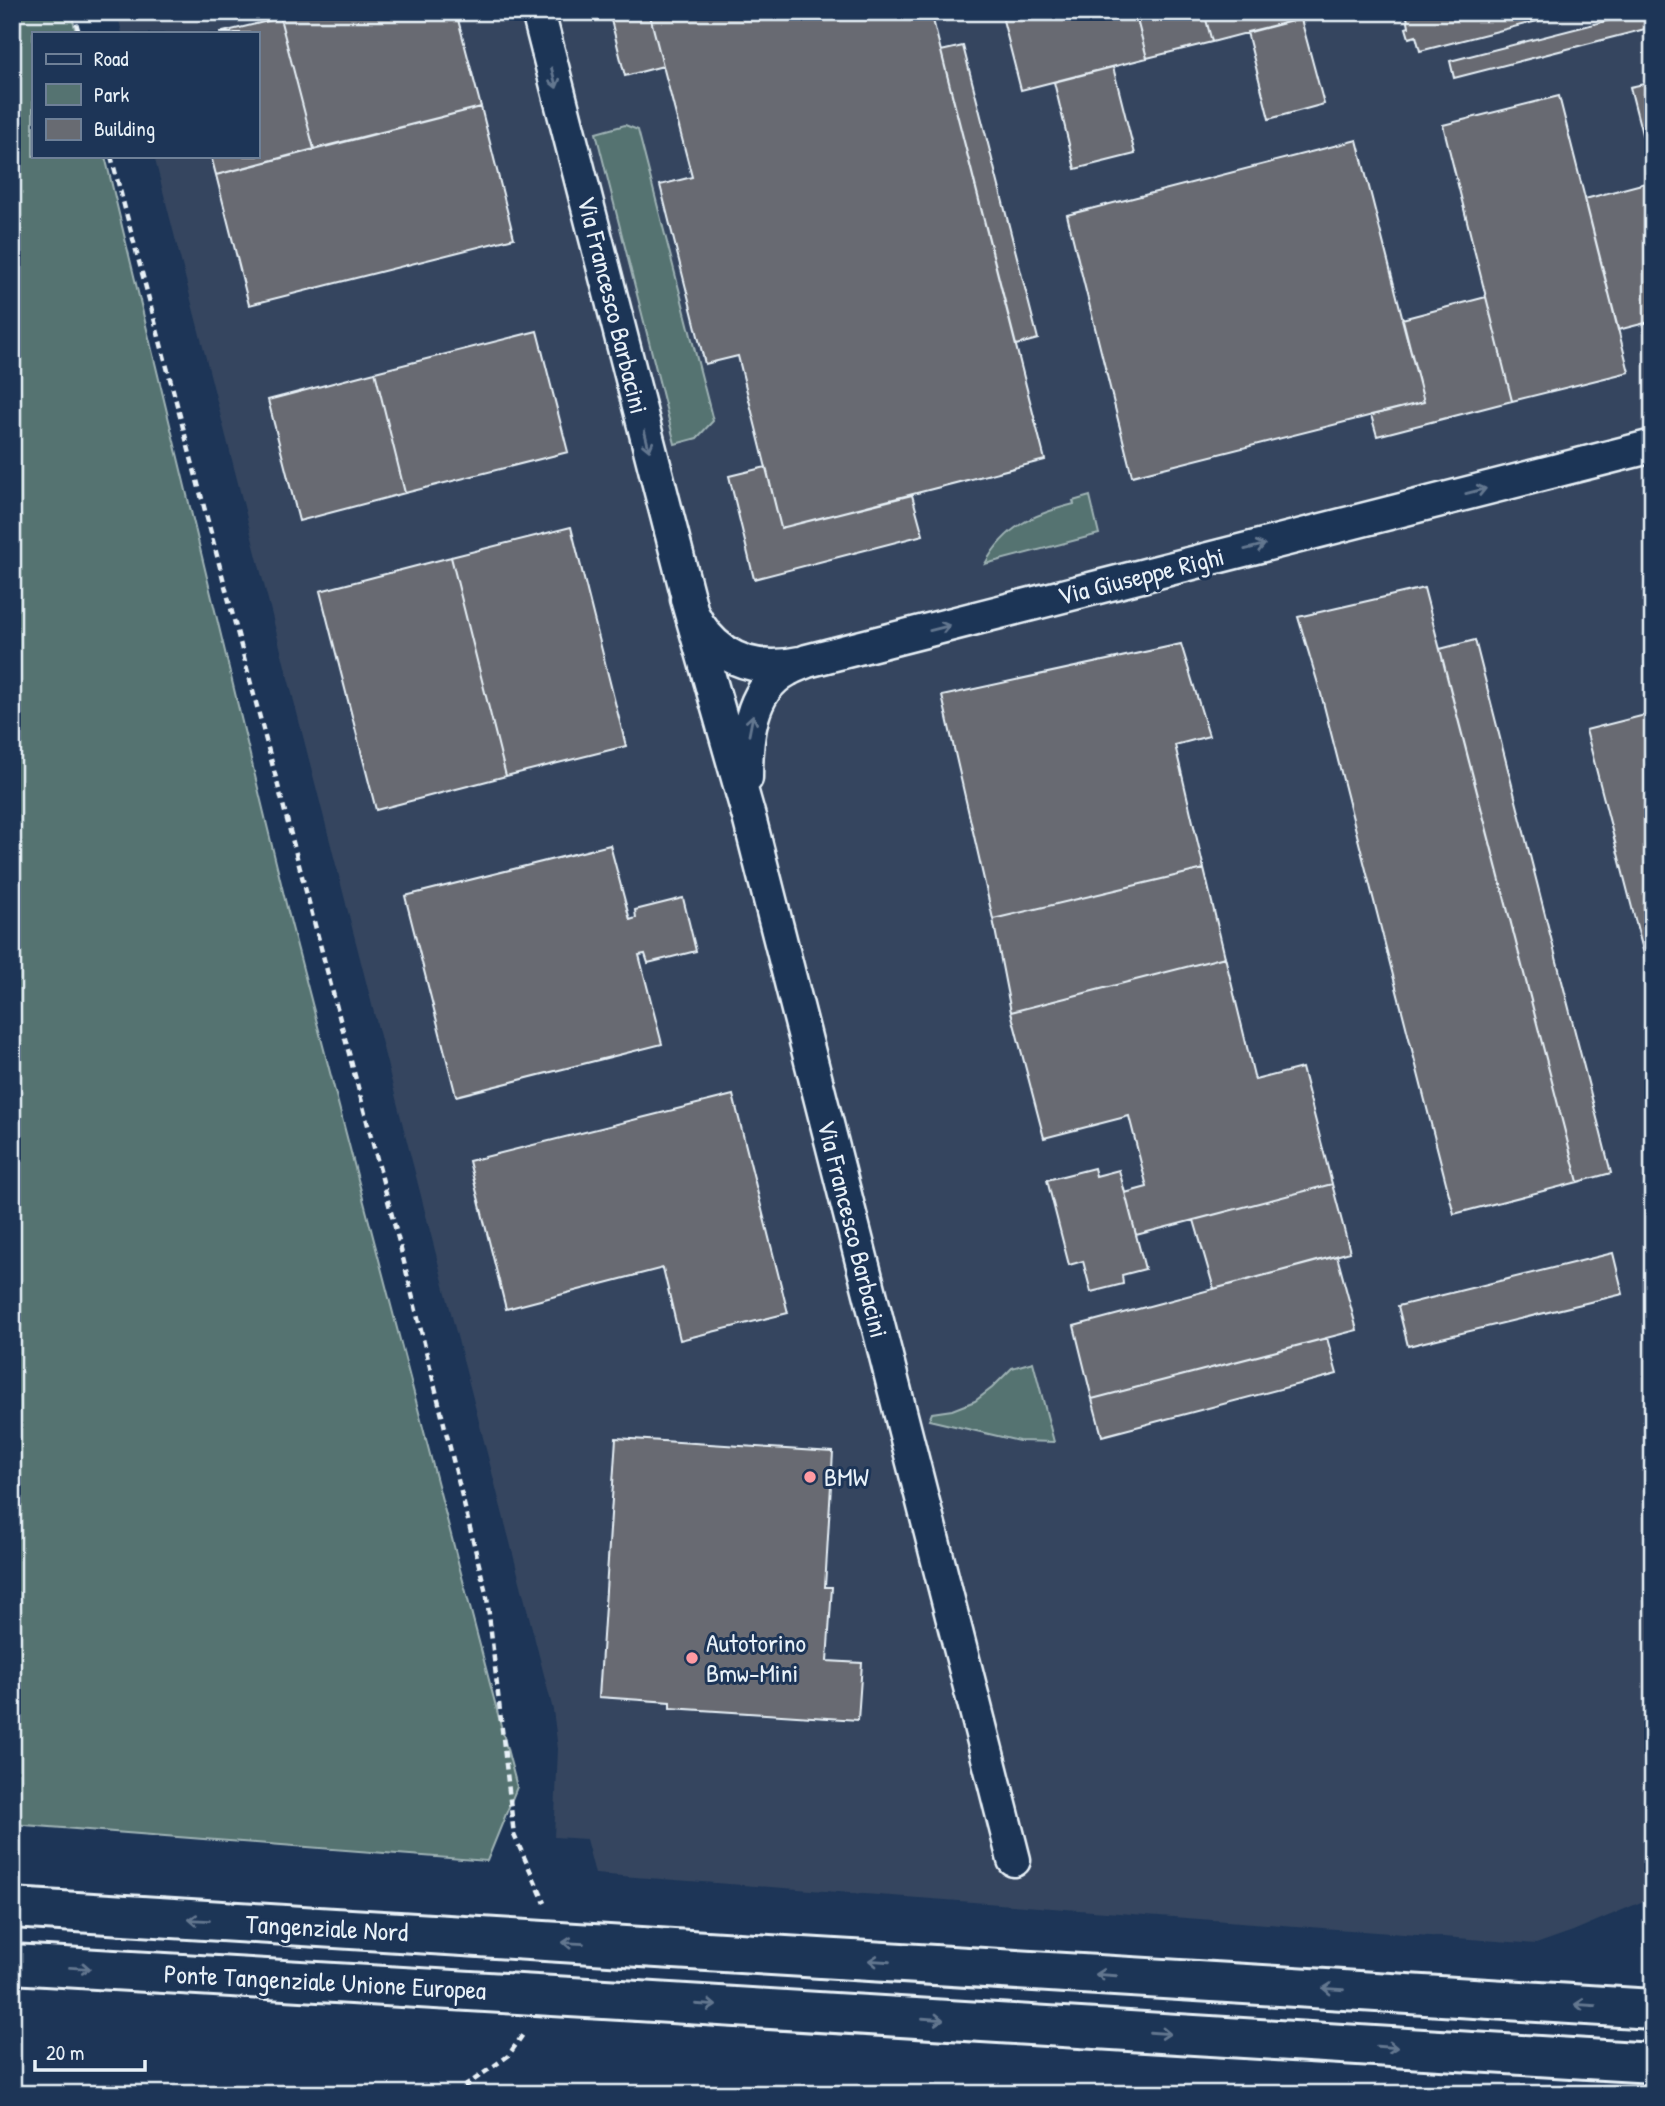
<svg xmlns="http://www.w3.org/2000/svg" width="1665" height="2106" font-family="'Patrick Hand',sans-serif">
<rect width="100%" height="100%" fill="#1d3557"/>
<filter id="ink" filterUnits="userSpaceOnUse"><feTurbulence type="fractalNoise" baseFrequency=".0143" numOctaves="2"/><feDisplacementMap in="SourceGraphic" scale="14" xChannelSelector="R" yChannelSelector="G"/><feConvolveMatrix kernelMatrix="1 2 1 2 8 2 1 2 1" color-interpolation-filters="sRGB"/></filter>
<g filter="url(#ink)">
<path fill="#34455f" d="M117,12H1653V1897L1573,1931L1536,1944L595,1874L586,1839L554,1837L558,1749L553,1710L154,156H257V33H122Z"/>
<path fill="#557371" stroke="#9eb2b4" stroke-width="2" d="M12,12H71L76,33H33V156H105L287,908L517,1787L487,1861L12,1824Z
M625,125L638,130L713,421L697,438L675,444L596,133Z
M1090,496L1099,534L985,564C1005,526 1034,514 1074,504L1073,501Z
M1033,1362L1054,1442L1019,1441L929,1420L932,1413L952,1410L975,1401L992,1388L1012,1368Z"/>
<path fill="#686b72" stroke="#e8f1f8" stroke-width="2" d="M302,12H456L481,107L314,149L280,18Z
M609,12H649L663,66L625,76Z
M649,12H931L1045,460L781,528L738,356L705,364L660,185L692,177Z
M1001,12H1135L1147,58L1021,90Z
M1135,12H1204L1212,42L1147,58Z
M1204,12H1327L1212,42Z
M1406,12H1544L1545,19L1420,51L1416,36L1409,38L1406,28L1409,27Z
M1641,12H1653V27L1454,78L1450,61Z
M280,18L314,149L216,175L211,156H257V33H219Z
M1301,19L1324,104L1269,119L1247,32Z
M963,46L1038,339L1016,345L941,51Z
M1113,67L1135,154L1075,169L1054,82Z
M1653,82V177L1630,87Z
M1559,96L1629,372L1512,401L1443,125Z
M481,107L514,238L249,305L216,175Z
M1357,140L1424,402L1132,476L1067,215Z
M1653,181V321L1618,330L1585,199Z
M1486,297L1512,401L1377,436L1371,415L1424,402L1402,319Z
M537,331L568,452L405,493L375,372Z
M375,372L405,493L299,521L268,400Z
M766,467L781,528L912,495L923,535L754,579L729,476Z
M571,527L626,746L506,776L451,557Z
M451,557L506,776L376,810L320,591Z
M1424,588L1578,1182L1454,1214L1321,694L1298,617Z
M1475,640L1611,1173L1578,1182L1440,649Z
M1181,644L1209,736L1175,745L1204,869L993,919L942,696Z
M1653,713V989L1586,730Z
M610,845L630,920L636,918L635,910L683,898L696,951L648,963L645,954L639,955L662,1044L456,1096L405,896Z
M1204,869L1225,957L1011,1012L993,919Z
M1225,957L1255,1080L1302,1068L1332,1184L1136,1235L1125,1193L1147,1187L1129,1116L1044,1138L1011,1012Z
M733,1095L788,1313L680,1340L663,1268L506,1309L469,1161Z
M1094,1168L1096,1176L1119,1170L1145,1269L1122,1275L1123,1284L1091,1292L1083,1261L1069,1265L1047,1180Z
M1332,1184L1350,1252L1214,1289L1194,1220Z
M1613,1253L1623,1294L1408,1346L1398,1306Z
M1337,1256L1357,1330L1092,1399L1074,1326Z
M1327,1338L1337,1374L1102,1436L1092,1399Z
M616,1438L833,1452L825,1587H832L827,1661L862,1663L858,1720L670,1708V1702L599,1697Z"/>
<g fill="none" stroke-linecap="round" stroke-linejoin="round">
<defs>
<path id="minor" d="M538,12L692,613C714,658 752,673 800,663
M687,599L749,817L1014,1860
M746,778C746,740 749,690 787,670C793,666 800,664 807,661L1653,446"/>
<path id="trunk" d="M641,1947L1653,2009
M638,2001L1653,2063"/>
</defs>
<use href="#minor" stroke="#e8f1f8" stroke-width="37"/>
<use href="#trunk" stroke="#e8f1f8" stroke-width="44"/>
<path stroke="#e8f1f8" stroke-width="4.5" stroke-dasharray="7 5" stroke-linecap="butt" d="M73,12L79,33
M111,156L399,1242L487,1597L514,1835L545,1903
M454,2094L508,2056L524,2033"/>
<use href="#minor" stroke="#1d3557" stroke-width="32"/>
<use href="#trunk" stroke="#1d3557" stroke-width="38"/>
<defs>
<path id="trunk-bridge" d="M12,1908L641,1947
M12,1964L638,2001"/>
</defs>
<use href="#trunk-bridge" stroke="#e8f1f8" stroke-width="44" stroke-linecap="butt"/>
<use href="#trunk-bridge" stroke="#1d3557" stroke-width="38"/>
</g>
<defs><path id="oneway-shaft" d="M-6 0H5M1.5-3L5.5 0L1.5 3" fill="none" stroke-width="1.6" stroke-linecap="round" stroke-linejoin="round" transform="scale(1.75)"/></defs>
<g stroke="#64778f">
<use href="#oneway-shaft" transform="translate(554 78) rotate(76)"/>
<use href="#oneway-shaft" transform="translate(647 441) rotate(76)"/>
<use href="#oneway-shaft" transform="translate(1476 491) rotate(-14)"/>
<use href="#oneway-shaft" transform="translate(1255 547) rotate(-14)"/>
<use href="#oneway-shaft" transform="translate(940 628) rotate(-14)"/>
<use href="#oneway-shaft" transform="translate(751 725) rotate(-79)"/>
<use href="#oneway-shaft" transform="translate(199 1920) rotate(-177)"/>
<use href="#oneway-shaft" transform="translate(573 1943) rotate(-177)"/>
<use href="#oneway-shaft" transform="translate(879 1961) rotate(-176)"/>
<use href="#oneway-shaft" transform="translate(80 1968) rotate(3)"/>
<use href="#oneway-shaft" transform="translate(1106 1975) rotate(-176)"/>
<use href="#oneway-shaft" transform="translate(1333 1989) rotate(-176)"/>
<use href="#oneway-shaft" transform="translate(706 2005) rotate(4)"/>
<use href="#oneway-shaft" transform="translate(1585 2005) rotate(-176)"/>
<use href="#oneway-shaft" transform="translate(933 2019) rotate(4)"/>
<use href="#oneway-shaft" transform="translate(1160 2033) rotate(4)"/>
<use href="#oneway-shaft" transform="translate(1387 2047) rotate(4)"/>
</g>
</g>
<g fill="#ff9aa2" stroke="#1d3557" stroke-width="2.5">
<circle cx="810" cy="1477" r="7"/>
<circle cx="692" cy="1658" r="7"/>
</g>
<g text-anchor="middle" stroke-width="6" stroke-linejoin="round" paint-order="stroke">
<g font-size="26" fill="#e8f1f8" stroke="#1d3557">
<text transform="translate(613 305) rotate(76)" y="9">Via Francesco Barbacini</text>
<text transform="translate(1141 576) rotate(-14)" y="9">Via Giuseppe Righi</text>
<text transform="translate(853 1229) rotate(76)" y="9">Via Francesco Barbacini</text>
<text transform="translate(327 1928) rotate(3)" y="9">Tangenziale Nord</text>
<text transform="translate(325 1982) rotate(3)" y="9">Ponte Tangenziale Unione Europea</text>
</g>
<g font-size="26" fill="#e8f1f8" stroke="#1d3557" text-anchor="start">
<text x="824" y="1486">BMW</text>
<text x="706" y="1652">Autotorino<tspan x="706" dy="30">Bmw-Mini</tspan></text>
</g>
</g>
<rect width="1665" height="2106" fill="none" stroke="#1d3557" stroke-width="42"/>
<rect x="21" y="21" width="1623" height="2064" fill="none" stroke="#e8f1f8" stroke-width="2.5" filter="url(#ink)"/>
<rect x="32" y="32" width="228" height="126" fill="#1d3557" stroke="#6e8097" stroke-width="2"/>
<rect x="46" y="54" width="35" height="10" fill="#1d3557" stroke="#6e8097" stroke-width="2"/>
<text x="94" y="66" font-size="21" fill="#e8f1f8">Road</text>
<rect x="46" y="84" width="35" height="21" fill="#557371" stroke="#6e8097" stroke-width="2"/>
<text x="94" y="102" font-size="21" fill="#e8f1f8">Park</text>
<rect x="46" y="119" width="35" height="21" fill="#686b72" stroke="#6e8097" stroke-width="2"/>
<text x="94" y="136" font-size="21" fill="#e8f1f8">Building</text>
<path d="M35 2060v10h110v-10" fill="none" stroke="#e8f1f8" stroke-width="3.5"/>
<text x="46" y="2060" font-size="21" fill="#e8f1f8" stroke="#1d3557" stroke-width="5" paint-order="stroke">20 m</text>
</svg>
